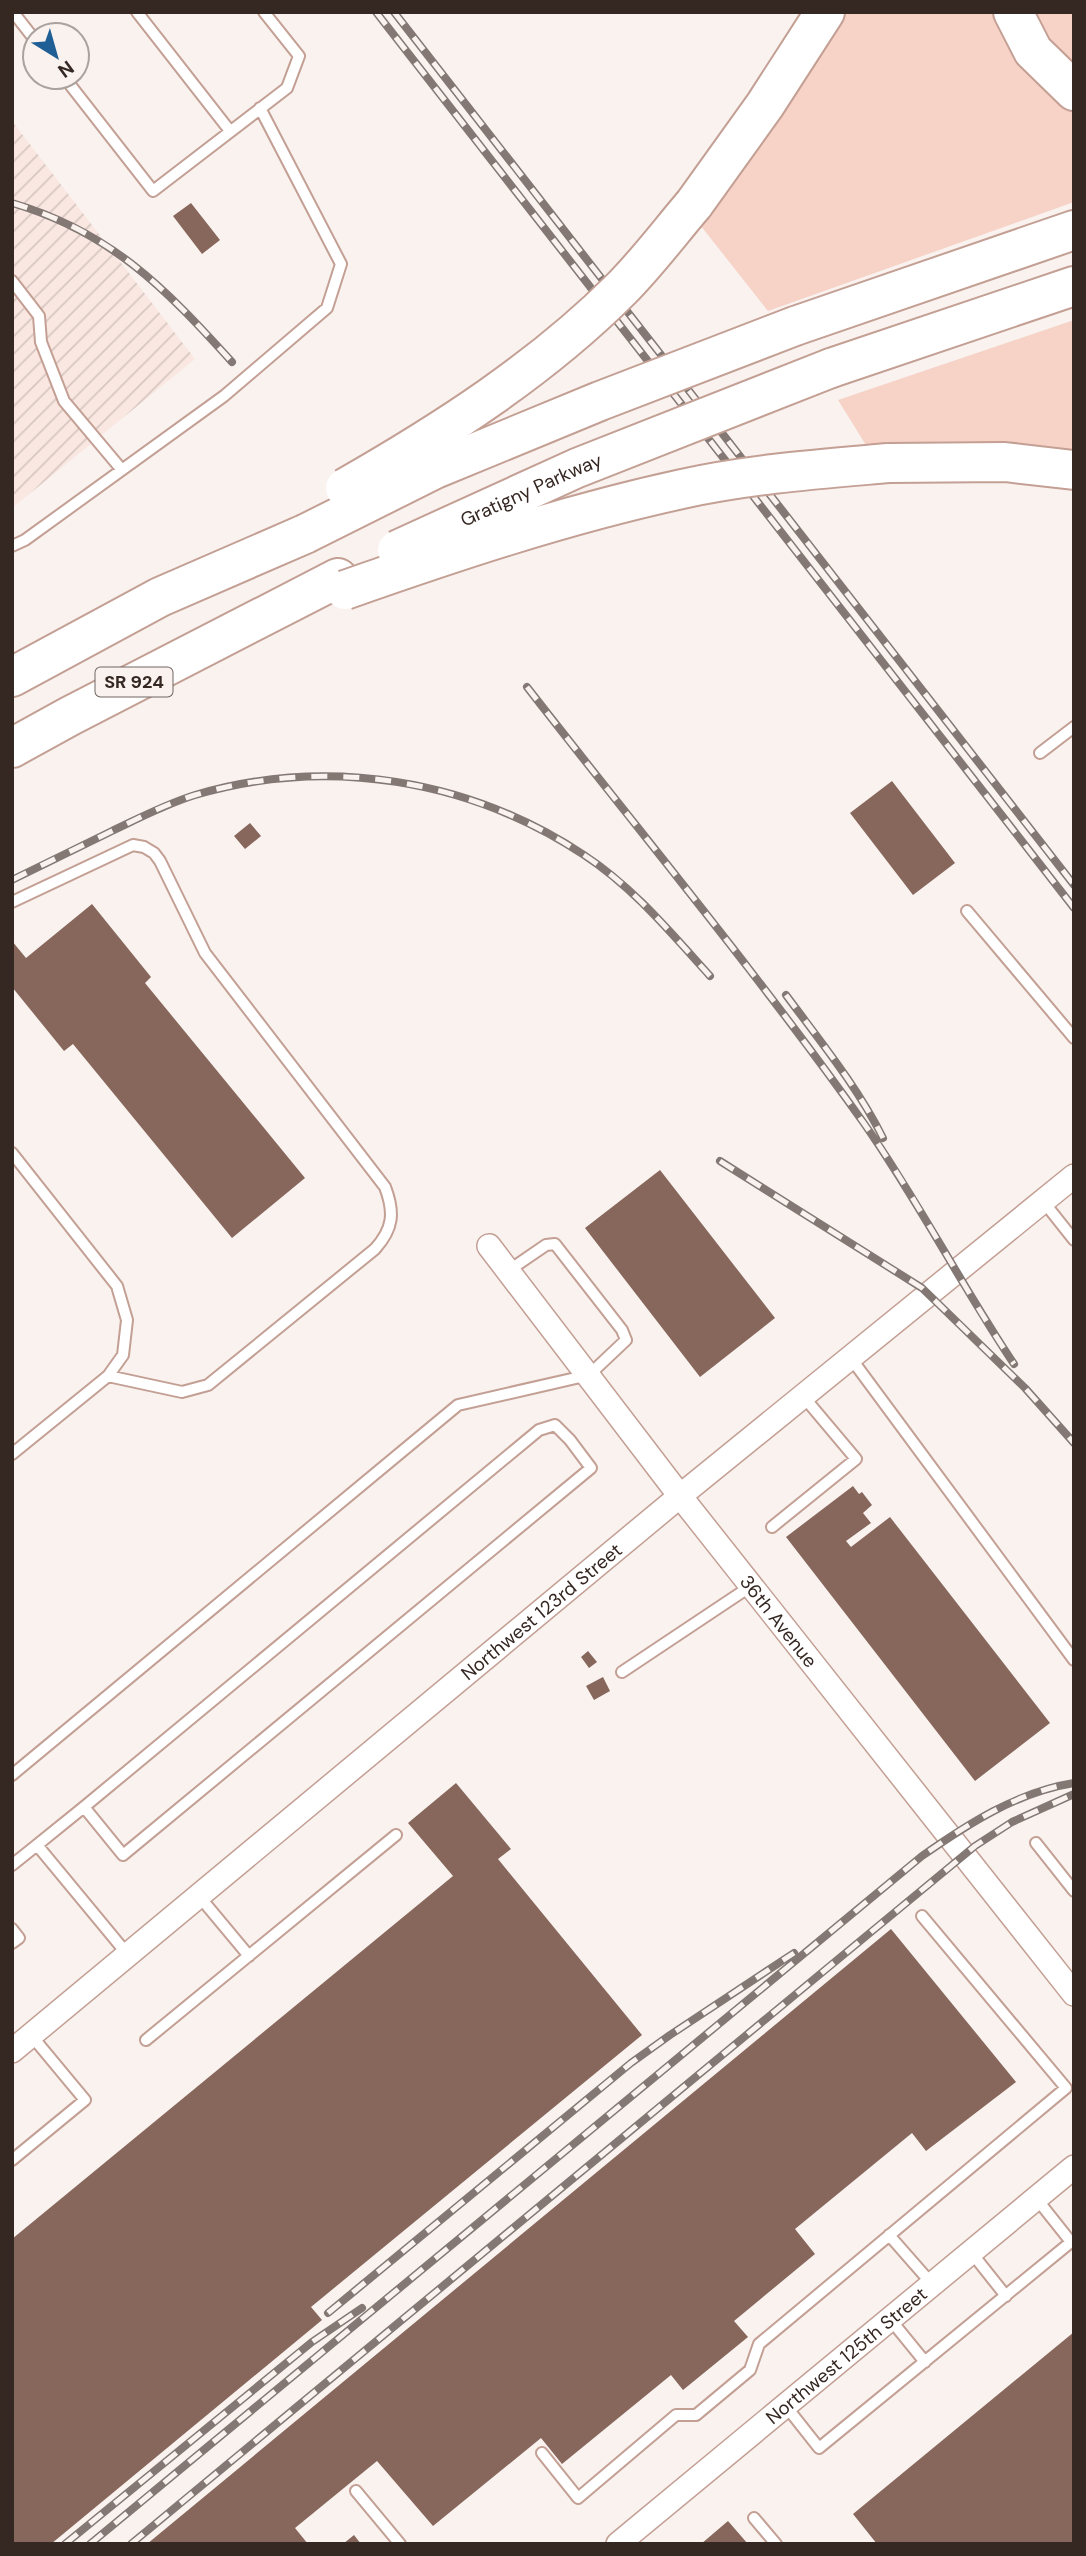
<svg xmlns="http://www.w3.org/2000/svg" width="1086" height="2556" font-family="'DM Sans',sans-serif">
<defs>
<pattern id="industrial-furrows" width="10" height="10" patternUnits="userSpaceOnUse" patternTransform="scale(1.75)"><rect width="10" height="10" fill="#fae7e1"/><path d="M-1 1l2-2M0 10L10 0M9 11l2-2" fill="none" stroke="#d7c6c1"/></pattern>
</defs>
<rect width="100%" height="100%" fill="#f9f2ef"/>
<path fill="url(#industrial-furrows)" d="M12,121L195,359L12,508Z"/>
<path fill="#f6d2c7" d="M844,12H994C1013,55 1036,86 1074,112V202L768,311L697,221Z
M1026,12H1074V69L1064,61Z
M1074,320V455L874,458L838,400Z"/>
<path fill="#87675c" d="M191,203L220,240L202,254L173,216Z
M892,781L955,863L913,895L850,813Z
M250,823L261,836L245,849L234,836Z
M92,904L151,977L145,983L305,1178L232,1238L73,1044L64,1051L12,987V941L26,958Z
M660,1170L775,1318L700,1377L585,1228Z
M853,1486L859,1494L862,1492L872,1505L863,1513L871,1523L846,1541L851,1547L890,1517L1050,1723L975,1781L786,1537Z
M588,1651L597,1662L589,1668L581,1657Z
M603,1677L610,1691L594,1700L586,1686Z
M456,1783L511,1849L498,1859L642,2035L311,2307L322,2320L51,2544H12V2239L453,1876L408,1823Z
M891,1929L1016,2082L926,2151L912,2133L795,2229L815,2254L734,2321L748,2337L683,2390L671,2375L562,2464L541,2438L433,2526L377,2461L295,2528L308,2544H147Z
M1074,2332V2544H877L853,2514Z
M728,2521L748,2544H701Z
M354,2535L361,2544H343Z"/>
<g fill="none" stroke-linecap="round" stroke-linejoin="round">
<defs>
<path id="service" d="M13,12L35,40
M137,12L230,131
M64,77L153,191L287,88L299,56L264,12
M12,281L39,316L41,342L64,401L122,470
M12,546L25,540L224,396L327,308L341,264L260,108
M1040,753L1074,727
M12,902L133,845L144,847L154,853L160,861L205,953L385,1187C395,1213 393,1229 375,1249L208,1385L182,1392L108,1376
M967,911L1074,1038
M12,1153L117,1286L127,1320L123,1355L108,1376L12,1454
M1043,1201L1074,1240
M850,1357L1074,1660
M772,1527L856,1459L803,1396
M622,1672L751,1586
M12,1775L458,1405L589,1375L626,1340L622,1330L555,1244L546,1245L508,1271
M84,1807L123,1855L591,1468L570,1440L555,1425L539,1430L84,1807L37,1845L128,1955
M1036,1843L1074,1891
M12,1865L37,1845
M199,1896L249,1956
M12,1929L19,1938L12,1943
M146,2040L396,1835
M12,2160L85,2100L31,2035
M889,2235L932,2284
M971,2252L1006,2296
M890,2319L925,2362
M785,2405L819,2448L1071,2242L1036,2198
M542,2453L578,2498L676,2415H696L750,2370L759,2344L1066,2088L922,1916
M356,2491L400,2544
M754,2518L776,2544"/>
<g id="minor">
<path id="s1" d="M489,1246L680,1496L1074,1994"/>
<path id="s2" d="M12,2051L680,1496L1074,1176"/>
<path id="s3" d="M618,2544L1074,2167"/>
</g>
<path id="motorway" d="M1013,12L1033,51L1074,91
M694,204L765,105L825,12
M795,326L1074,230
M831,368L1074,286
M889,463L1005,462L1074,470
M12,677L160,597L305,534
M12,748L70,716L338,578"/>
</defs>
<use href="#service" stroke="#c39f94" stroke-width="14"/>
<use href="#minor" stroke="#c39f94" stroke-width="26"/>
<use href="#motorway" stroke="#c39f94" stroke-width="42"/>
<use href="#service" stroke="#fff" stroke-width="10"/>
<use href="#minor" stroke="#fff" stroke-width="23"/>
<use href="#motorway" stroke="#fff" stroke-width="38"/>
<defs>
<path id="rail" d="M376,12L1074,908
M394,12L1074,885
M12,203C111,232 165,288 232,362
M527,687C639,831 757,973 863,1122C918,1200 961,1285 1014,1364
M12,880C46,863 79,847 112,831C139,818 166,804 195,795C328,756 469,779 584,855C633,887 671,933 710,976
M786,995C820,1041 857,1086 883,1138
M720,1161L922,1288L1025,1388L1074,1443
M328,2313L631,2063L670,2035L794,1953
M65,2544L312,2342L362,2308
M90,2544L922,1856C968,1824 1017,1792 1074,1783
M131,2544L975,1846L1012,1822L1074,1794"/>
</defs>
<use href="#rail" stroke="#837874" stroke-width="8"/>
<use href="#rail" stroke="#f9f2ef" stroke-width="5" stroke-dasharray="16" stroke-linecap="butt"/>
<defs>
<g id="motorway-bridge">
<path d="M345,488C443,432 541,369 621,289C647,263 670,232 694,204"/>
<path d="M305,534L435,469L600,401L795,326"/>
<path id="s4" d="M397,550L577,468L831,368"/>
<path d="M345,590C456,551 567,514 682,489C750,474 821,469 889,463"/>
</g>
</defs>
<use href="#motorway-bridge" stroke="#c39f94" stroke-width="42" stroke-linecap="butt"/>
<use href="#motorway-bridge" stroke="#fff" stroke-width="38"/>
</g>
<g text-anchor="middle" stroke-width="7" stroke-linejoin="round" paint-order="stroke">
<rect fill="#f9f2ef" stroke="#706460" stroke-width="2" x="95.5" y="667.5" width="77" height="29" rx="5"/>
<g font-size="18" font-weight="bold" fill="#352722">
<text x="134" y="688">SR 924</text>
</g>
<g font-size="19" fill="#352722" stroke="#f9f2ef">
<text dy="7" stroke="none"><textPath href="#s4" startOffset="147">Gratigny Parkway</textPath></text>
<text dy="7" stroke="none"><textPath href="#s2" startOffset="688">Northwest 123rd Street</textPath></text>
<text dy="7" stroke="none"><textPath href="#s1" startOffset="474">36th Avenue</textPath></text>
<text dy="7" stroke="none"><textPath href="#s3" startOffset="296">Northwest 125th Street</textPath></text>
</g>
</g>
<rect width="1086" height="2556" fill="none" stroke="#352722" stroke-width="28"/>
<g transform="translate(56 56) rotate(143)"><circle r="33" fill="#f9f2ef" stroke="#aba19d" stroke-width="2"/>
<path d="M0-5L12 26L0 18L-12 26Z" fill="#205f95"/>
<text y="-10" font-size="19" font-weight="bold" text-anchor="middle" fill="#352722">N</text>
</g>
</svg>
